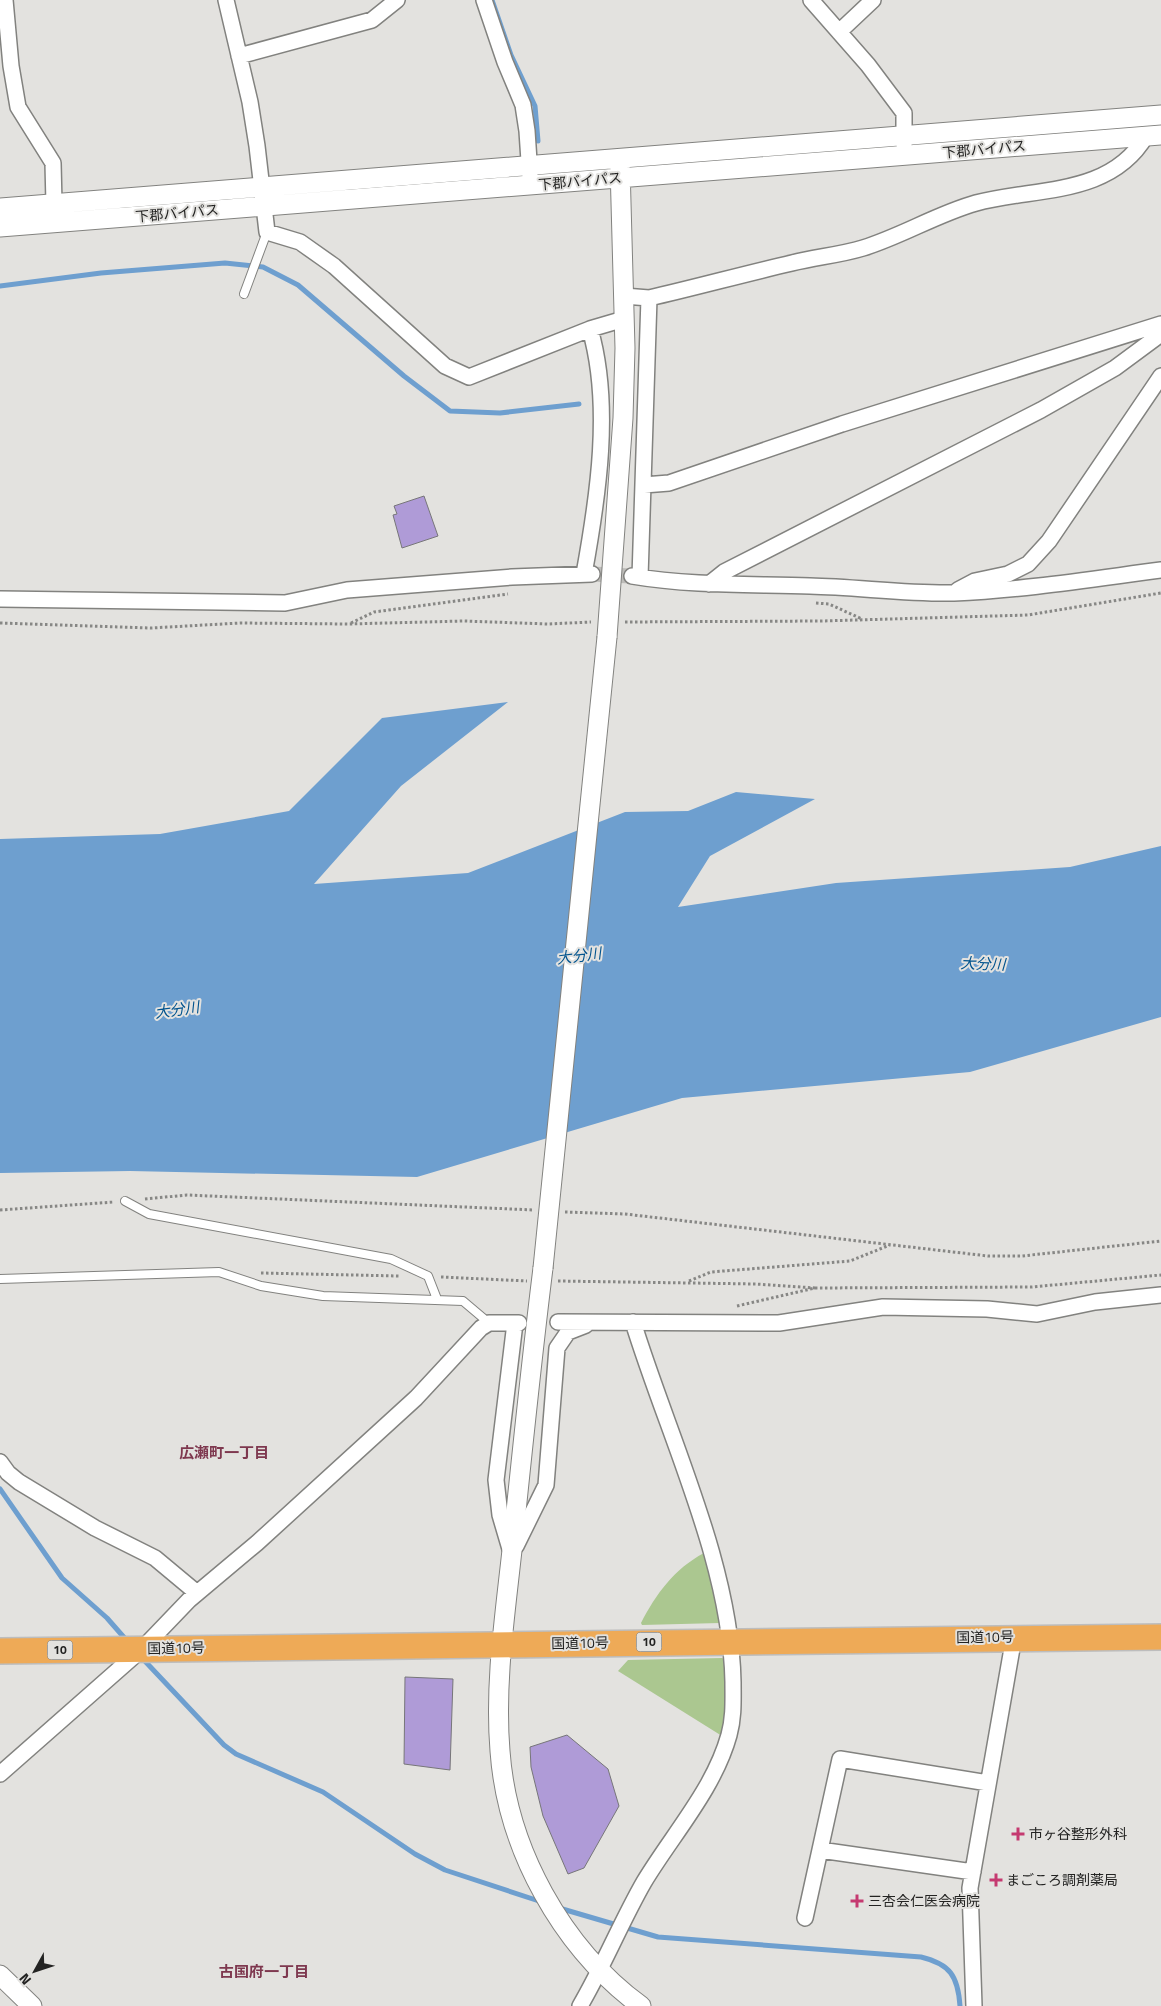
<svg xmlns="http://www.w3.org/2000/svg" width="1161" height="2006" font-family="'Titillium Web','Noto Sans JP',sans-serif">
<rect width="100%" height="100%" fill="#e3e2df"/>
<path fill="#abc790" d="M704,1553L712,1576L720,1623L642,1625L641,1623C656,1594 674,1569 704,1553Z
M722,1658L727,1660L729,1689L722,1736L618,1671L628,1660Z"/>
<path fill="#6e9fcf" d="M508,702L401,786L314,884L468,873L625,812L688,811L736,792L815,799L710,856L678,907L836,883L1070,867L1161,846V1017L970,1072L682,1098L417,1177L130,1171L0,1173V839L160,834L289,811L382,718Z"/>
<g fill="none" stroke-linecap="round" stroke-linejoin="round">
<path stroke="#6e9fcf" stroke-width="5" d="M492,0L511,55L535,106L538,141
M0,286L101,273L225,263L263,267L298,285L404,376L450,411L500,413L579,404
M0,1489L62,1578L107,1618L128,1642
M142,1658L224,1745L236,1754L323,1792L415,1854L445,1870L542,1902
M559,1908L658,1937L921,1957C950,1964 958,1976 960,2006"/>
</g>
<path fill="#af9bd7" stroke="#777679" d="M424,496L438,536L402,548L393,515L397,514L394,506Z
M405,1677L453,1679L450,1770L404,1764Z
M567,1735L608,1769L619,1806L584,1868L568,1874L543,1816L531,1767L530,1747Z"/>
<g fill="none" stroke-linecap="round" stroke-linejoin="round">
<path stroke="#bdbcb9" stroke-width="15" stroke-dasharray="15 8" stroke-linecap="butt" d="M592,574L632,576"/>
<defs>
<path id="service" d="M244,294L267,232
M125,1201L149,1214L391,1259L428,1276L437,1299
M0,1279L219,1272L261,1286L323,1296L463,1301L489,1323"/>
<path id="minor" d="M5,0L11,66L18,107L53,163L54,204
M226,0L250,102L257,146L267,232L300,242L334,266L445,366L469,377L590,329L624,319
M484,0L505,62L523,105L527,131L530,176
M811,0L868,65L904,113V145
M839,32L873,0
M239,56L372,20L397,0
M624,296L649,298L640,577
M649,298C697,287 744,274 792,263C816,257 840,255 863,248C902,236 937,214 976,203C1035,187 1110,197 1146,136
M644,485L669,483L842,424L1161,324
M584,574C598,497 612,405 590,329
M632,576C691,586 751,584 810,586C858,587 905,594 954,593C1023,590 1092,579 1161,570
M709,584L724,572L1041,410L1115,368L1161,334
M958,590L975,581L1008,574L1028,564L1049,541L1161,376
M0,599L285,603L347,590L512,577L592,574
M558,1322L779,1323L883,1307L987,1309L1037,1314L1095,1302L1161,1295
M0,1462L8,1473L19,1482L95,1528L155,1558L197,1593
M516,1546L546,1485L557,1348L568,1332L586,1325
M510,1549L500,1515L496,1480L515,1323
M0,1774L142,1649L189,1600L257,1543L416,1398L481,1328L489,1323H519
M820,1850L973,1872
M805,1918L840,1759L988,1783
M580,2006C604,1965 621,1922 644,1882C673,1834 714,1789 729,1735C734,1717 733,1700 733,1682C731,1563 668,1436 633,1322
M974,2006L970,1888L1014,1637"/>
<path id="tertiary" d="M0,208L1161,115
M0,227L1161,135
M607,637L623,418L625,348L620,166
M543,1268C532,1356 523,1443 514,1531C507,1603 494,1678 500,1751C507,1849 562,1948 641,2006
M0,1975L32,2006"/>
<path id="trunk" d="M0,1651L1161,1637"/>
</defs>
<use href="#service" stroke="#82827f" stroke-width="10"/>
<use href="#minor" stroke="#82827f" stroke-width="18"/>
<use href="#tertiary" stroke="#82827f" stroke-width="21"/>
<use href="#trunk" stroke="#bdbdbd" stroke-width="28"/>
<path stroke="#878785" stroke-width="3" stroke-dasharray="2.5 2.5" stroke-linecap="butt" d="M816,603L829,604L862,619
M625,622L822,621L1028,615L1161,593
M0,623L151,628L240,623L348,624L464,621L548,624L591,622
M351,623L374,612L508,594
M145,1199L187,1195L534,1210
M0,1210L114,1202
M565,1212L625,1214L988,1256H1022L1161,1241
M261,1273L399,1276
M441,1277L527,1281
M558,1281L756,1284L815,1288
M689,1281L711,1272L850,1261L890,1245
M737,1306L815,1288L1032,1287L1161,1275"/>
<use href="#service" stroke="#fff" stroke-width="8"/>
<use href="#minor" stroke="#fff" stroke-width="15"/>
<use href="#tertiary" stroke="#fff" stroke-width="19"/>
<use href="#trunk" stroke="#eeaa57" stroke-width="25"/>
<defs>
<path id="tertiary-bridge" d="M543,1268L607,637"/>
</defs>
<use href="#tertiary-bridge" stroke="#82827f" stroke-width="21" stroke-linecap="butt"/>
<use href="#tertiary-bridge" stroke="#fff" stroke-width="19"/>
</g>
<g fill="#c53a70" stroke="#e3e2df" stroke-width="2">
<path d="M1015.5 1826.5h5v5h5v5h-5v5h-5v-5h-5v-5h5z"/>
<path d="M993.5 1872.5h5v5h5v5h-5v5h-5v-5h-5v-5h5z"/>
<path d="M854.5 1893.5h5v5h5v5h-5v5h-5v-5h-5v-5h5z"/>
</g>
<g text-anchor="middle" stroke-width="4" stroke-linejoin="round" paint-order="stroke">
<g fill="#e3e2df" stroke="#5d5c5b" stroke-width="1">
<rect x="636.5" y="1632.5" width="25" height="19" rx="4"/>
<rect x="47.5" y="1640.5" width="25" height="19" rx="4"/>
</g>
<g font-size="12" font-weight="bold" fill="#232322">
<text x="649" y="1646">10</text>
<text x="60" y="1654">10</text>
</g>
<g font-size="14" fill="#232322" stroke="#e3e2df">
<text transform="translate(984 149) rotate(-5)" y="5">下郡バイパス</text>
<text transform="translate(580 181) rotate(-5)" y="5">下郡バイパス</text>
<text transform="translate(177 213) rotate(-5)" y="5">下郡バイパス</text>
<text transform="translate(985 1637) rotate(-1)" y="5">国道10号</text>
<text transform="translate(580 1643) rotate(-1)" y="5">国道10号</text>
<text transform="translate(176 1648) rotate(-1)" y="5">国道10号</text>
</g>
<g font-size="14" fill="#232322" stroke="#e3e2df" text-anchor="start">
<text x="1029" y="1839">市ヶ谷整形外科</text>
<text x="1006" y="1885">まごころ調剤薬局</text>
<text x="868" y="1906">三杏会仁医会病院</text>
</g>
<g font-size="15" font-style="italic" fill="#00538e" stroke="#e3e2df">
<text transform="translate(579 956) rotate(-7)" y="5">大分川</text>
<text transform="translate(983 964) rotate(2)" y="5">大分川</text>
<text transform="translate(177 1010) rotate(-8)" y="5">大分川</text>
</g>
<g font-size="15" font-weight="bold" fill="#7e384f" stroke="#e3e2df">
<text x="224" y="1458">広瀬町一丁目</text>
<text x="264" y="1977">古国府一丁目</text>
</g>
</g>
<g transform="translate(35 1971) rotate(230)" stroke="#e3e2df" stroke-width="4" paint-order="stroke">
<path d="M0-4L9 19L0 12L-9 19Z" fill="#232322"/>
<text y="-8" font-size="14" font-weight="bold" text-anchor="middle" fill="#232322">N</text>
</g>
</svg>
